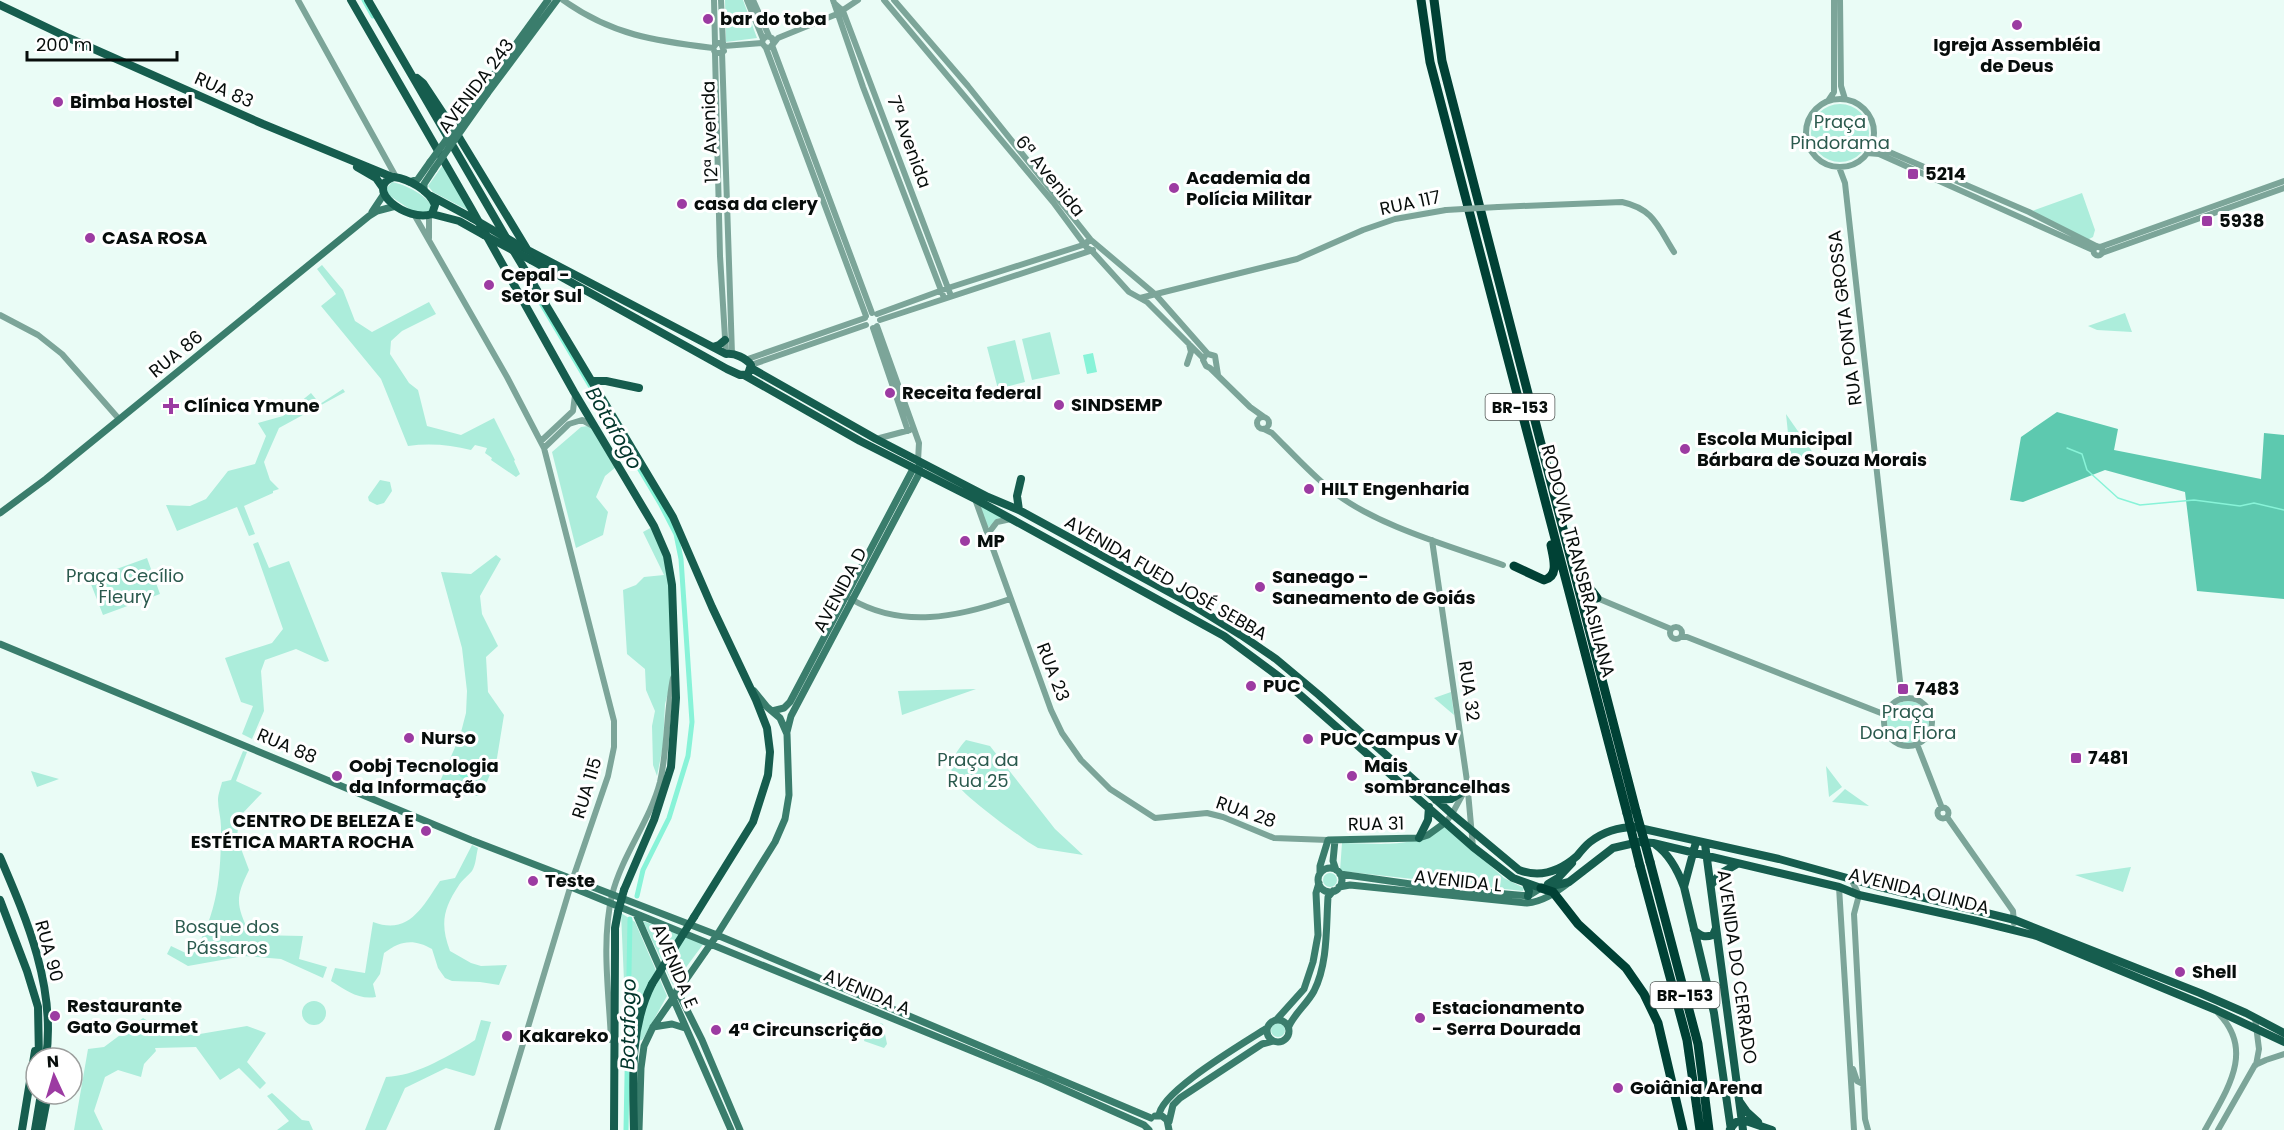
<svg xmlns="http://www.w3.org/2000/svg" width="2284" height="1130" font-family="Poppins,sans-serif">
<rect width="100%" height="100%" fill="#eafcf6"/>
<path fill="#aceddb" d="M725,0H743L757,38L726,42Z
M1811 133a29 29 0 1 1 58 0a29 29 0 1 1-58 0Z
M445,162L473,213L433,192L428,186Z
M392,182C404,184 427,195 432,207L429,213L414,212L387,194L386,189Z
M2082,193L2095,230L2093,237L2087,240L2029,212Z
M322,265L343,290L355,321L372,332L429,302L436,314L402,331L391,341L390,354L409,383L418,390L427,426L461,435L494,418L515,460L514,461L520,474L516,477L491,460L492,458L485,453L487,448L475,445L471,450C451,445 430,443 408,446L381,379L321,306L336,294L317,269Z
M2125,313L2132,332L2097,330L2088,326Z
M1050,332L1060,374L1032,380L1022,339Z
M1015,340L1025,382L998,389L987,347Z
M343,389L345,392L279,428L264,462L270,480L279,489L273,491V493L244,506L255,534L249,536L237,507L177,531L166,505L190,506L206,499L228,471L255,464L266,436L258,423L283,416L311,393L320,404Z
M1786,414L1818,460L1791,462Z
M588,426L597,430L616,467L605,476L596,497L608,512L603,535L576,548L552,452L581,427Z
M380,480L390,482L392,491L384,503L377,505L369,501L368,497Z
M977,504L1003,517L986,529Z
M654,526L667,556L674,671L665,704L663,746L657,776L653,765L652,726L655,711L646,690L645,669L627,654L623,590L636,585L644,577L664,575L643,532Z
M258,542L269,568L289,561L329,661L325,662L296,649L265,660L261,671L264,711L252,739L242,734L253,706L241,702L225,658L272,643L283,629L253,544Z
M496,555L501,559L480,596L482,614L498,646L486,657L488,692L504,715L497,758L481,796H466L438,786L460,736L466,713L467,691L462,648L441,572L471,574Z
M147,558L160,594L103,615L89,579Z
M976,689L902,715L898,691Z
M1451,692L1454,715L1434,698Z
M1887 722a21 21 0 1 1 42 0a21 21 0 1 1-42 0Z
M966,740L990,746L1055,829L1083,855L1038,848L1028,842C1013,831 958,793 953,778C948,763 957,750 966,740Z
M243,751L247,752L236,781L262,793L239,817L237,838L249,870C234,900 237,905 250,935L303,936L299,959L327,967L323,978L281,959L244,956L188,966L167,954L171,946L192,956C218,913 221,876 221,827C221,818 218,809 218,800C218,794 221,787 222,782L231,780Z
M1826,766L1842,787L1829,797Z
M31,771L59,779L37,787Z
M1845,789L1869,806L1832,802Z
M1445,825L1504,878L1524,888L1523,891L1340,871L1342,843C1382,843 1410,850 1445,825Z
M472,845L478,848C476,855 476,865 472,871C468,876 462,880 459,885C443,909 440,924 450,951L471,963L481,966L507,965L499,985L480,982L452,981L445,978L438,968L432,949C413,938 400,941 384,953L380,974L373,984L376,997C358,1000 346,990 331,981L335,968L365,973L373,922C409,936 423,906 440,881L455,878Z
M2131,867L2123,892L2075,875Z
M1323 880a7 7 0 1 1 14 0a7 7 0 1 1-14 0Z
M621,913L635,922L667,996L643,1039L627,1049Z
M643,921L704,943L673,985Z
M302 1013a12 12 0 1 1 24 0a12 12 0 1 1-24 0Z
M143,1018L161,1029L180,1034L194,1035L247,1026L266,1033L247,1062L266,1083L260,1089L239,1068L220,1080L196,1047L155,1048L156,1051L144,1064L141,1077L118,1070L105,1077L94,1111L103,1130H74L88,1049L104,1047Z
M481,1020L491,1022L475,1075L473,1076L446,1068L405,1088L386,1130H365L386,1077C415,1076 444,1058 469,1044L475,1040Z
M880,1023L883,1024L887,1044L884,1048L864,1041L865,1037L875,1032Z
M1271 1030a7 7 0 1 1 14 0a7 7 0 1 1-14 0Z
M272,1093L302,1120L309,1121L313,1130H277L289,1121L267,1096Z"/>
<path fill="#5dc9af" d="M2057,412L2118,429L2114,450L2261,479L2264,433L2284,435V599L2197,591L2185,492L2105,470L2023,502L2010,500L2021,437Z"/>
<path fill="#88f3d8" d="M1093,353L1097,372L1087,374L1083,355Z
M458 771a8 8 0 1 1 16 0a8 8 0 1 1-16 0Z"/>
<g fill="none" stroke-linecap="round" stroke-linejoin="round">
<path stroke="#88f3d8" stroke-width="1.5" d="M2067,448L2082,454L2087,470L2118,498L2140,505L2194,500L2240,506L2254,503L2284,510"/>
<path stroke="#88f3d8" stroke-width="5" d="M364,0L373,16
M538,298L661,505L676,534L681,559L692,722L688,756L669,818L643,870L637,896
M626,1130L630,919"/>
<path stroke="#7ca599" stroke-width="6" d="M298,0L396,177
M563,0C612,35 655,41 713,48
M714,0L715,44
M721,0L723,45
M747,0L763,39
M753,0L769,36
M833,0L863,87L944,298
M884,0L1053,202L1087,248L1091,250L1129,292L1147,302L1203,358
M894,0L968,86L1091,240L1156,295L1208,354
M1840,0L1841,86L1845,99
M834,3L843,11L951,296
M773,42L772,38L767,36L763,39L762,43L766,48L771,47L778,38L837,14L858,0
M772,45L872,313
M724,46L762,43
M766,48L866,316
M722,52L732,354
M715,53H721L724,51L721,43H717L713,48L715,53L720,256L726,354
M1806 133a34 34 0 1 1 68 0a34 34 0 1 1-68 0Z
M1828,101L1834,92V0
M1873,142L1880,148L2029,212L2098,247
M1867,153L1879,154L2093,250
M1839,167L1845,183L1902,699
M1498,207L1622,202C1654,209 1658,227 1674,252
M415,216L507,377L544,448L614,721V747L608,776L573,878L497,1130
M429,238V216
M2093.5 251a4.5 4.5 0 1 1 9 0a4.5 4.5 0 1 1-9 0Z
M2100,247L2284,181
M2102,253L2284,188
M1140,298L1297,259L1363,230L1395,219L1446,210
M877,314L948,288L1086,244L1088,241
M0,315L38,335L62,354L119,419
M880,320L1093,250
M877,326L919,443L918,461
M873,328L908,431
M1208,354L1215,356L1218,375
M1205,356L1203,360L1206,366L1210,368L1250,407L1264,417
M745,360L865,318
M1187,364L1191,352L1189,344
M751,365L866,325
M1257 423a6 6 0 1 1 12 0a6 6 0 1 1-12 0Z
M1264,429L1272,433C1291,452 1310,473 1331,490C1376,526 1450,546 1503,565
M876,439L910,430
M541,441L573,411L575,395
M544,448L569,424L582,420L595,427
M975,499L1051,710L1062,733L1081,760L1110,789L1155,818L1207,813L1223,817L1274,838L1328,840
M987,535L997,522L1011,519
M1432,540L1467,781L1473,847
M1597,598L1671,629
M851,599C902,629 958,617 1010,599
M1670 633a6 6 0 1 1 12 0a6 6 0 1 1-12 0Z
M1681,637H1687L1886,715
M1884 722a24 24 0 1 1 48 0a24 24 0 1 1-48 0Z
M1917,744L1942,808
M1937.5 813a5.5 5.5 0 1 1 11 0a5.5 5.5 0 1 1-11 0Z
M1947,817L2013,911L2014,923
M1446,822L1452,814L1465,790
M1851,879L1859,895L1854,914L1865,1119L1868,1130
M1839,887L1854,1130
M2255,1018L2259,1049L2256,1065
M611,1040C609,993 601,942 612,895C622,855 650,821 660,782C668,747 666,712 673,678
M1853,1069L1857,1081L1863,1084
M2205,1130C2226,1091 2256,1051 2218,1013
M2218,1130L2255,1065L2266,1060L2284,1054"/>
<path stroke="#3a7d6c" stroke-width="7" d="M487,94L557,0
M465,114L548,0
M409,182L418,179L430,162
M424,191V184L434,169
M372,212L384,194
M0,513L46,479L369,216L377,211L396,206
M0,644L471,840L717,935L1151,1118
M772,711L784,708L790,702L913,469
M787,732L791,716L920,472L919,466
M1335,840L1333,861L1336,870
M1318 880a12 12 0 1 1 24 0a12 12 0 1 1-24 0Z
M1320,873V866L1328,840L1419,838L1428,835L1446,822
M1340,874L1439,888L1528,896L1541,888
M563,877L571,887L1043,1080L1144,1125L1149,1130
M1339,887L1350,885L1527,903C1542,902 1555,893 1567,884
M636,914L731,1130
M677,990L702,1040L740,1130
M1277,1019L1304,989L1313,962L1318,935L1316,893L1319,883
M1267 1031a11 11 0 1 1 22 0a11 11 0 1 1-22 0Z
M1289,1026C1295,1013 1307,1004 1314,991C1328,963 1326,928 1328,897L1333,891
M653,1027L672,1024L685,1028
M1155,1116H1162L1167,1120L1169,1130
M1159,1116C1159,1092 1246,1042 1267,1028
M1169,1122L1173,1105L1180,1098L1262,1044L1273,1041
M639,1130L641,1068L644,1046L653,1027L717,935L775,842L785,819L789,795L787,734L780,718L767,707L754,691"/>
<path stroke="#165d4e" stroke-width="8" d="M351,0L471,208L574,392L654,526L667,556L672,585L676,698L671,767L654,820L624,890
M368,0L507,239
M0,5L69,38L263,124L392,177
M417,78L423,83L460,139L527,249
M357,167L376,178L383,188
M394,177C409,179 429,190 435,205L432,214C407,223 362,188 394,177Z
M431,196L472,218
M432,214L459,221L484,235
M520,246L726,354C735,353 746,358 751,365L748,374L740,375L727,369L531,260
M513,250L673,517L712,607L756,700L767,728L770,752L768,775L753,822L694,917
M713,347L719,345L725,340
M751,368L876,439L988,497L1019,510L1191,604L1241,635L1276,659L1319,695L1452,814L1519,870C1540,878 1560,871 1577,856C1581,851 1585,846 1590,842C1603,832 1619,827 1635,827L1779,859L1876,886L2015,920L2200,993L2246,1013L2284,1033
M744,375L860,441L975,499L1224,636L1282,679L1473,847L1513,878L1541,888L1561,884L1569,882L1613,848L1639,842L1653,843L1839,887L1859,895L1977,921L2037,936L2216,1010L2284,1042
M594,381H606L639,388
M1019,510L1017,496L1021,479
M1436,800L1451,799L1464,791
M1419,838L1428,820L1429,807
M1696,842L1684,887L1714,1013L1731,1130
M1705,844L1743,1130
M1656,845C1670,855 1678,871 1684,887
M0,857C27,920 56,987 46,1058
M1526,884L1529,891L1528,896
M1548,884L1558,878L1572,863
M1711,885L1720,874L1737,864
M0,900L27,971L38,1007L39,1058
M1694,930C1701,936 1704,938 1713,935L1716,928
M1740,1102L1747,1112L1758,1122
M1730,1129L1736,1122L1743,1120L1772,1130
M22,1130L35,1051
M35,1130L41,1094
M41,1130L48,1094
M614,1130L615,949V928L618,912
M634,1130C633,1081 629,1029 652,984"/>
<path stroke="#004135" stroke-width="9" d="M1421,0L1430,62L1627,813
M1434,0L1442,61L1636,811
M1577,564L1585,582L1597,598
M1514,566L1544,580C1560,576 1553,557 1551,545
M1650,862L1698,1044L1709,1130
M1640,866L1687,1040L1700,1130
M1541,888L1553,892L1578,924L1626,968L1644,994L1658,1023L1683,1130"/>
<path stroke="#7ca599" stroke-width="6" d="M1446,210L1498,207"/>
<path stroke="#3a7d6c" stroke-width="7" d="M430,162L465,114
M434,169L487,94"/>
<path stroke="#165d4e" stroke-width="8" d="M472,218L520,246
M484,235L531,260
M618,912L624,890
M652,984L694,917"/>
<path stroke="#004135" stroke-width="9" d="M1636,811L1650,862
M1627,813L1640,866"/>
</g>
<g fill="#9c3ba2" stroke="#fff" stroke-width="2">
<circle cx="708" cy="19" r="6"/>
<circle cx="2017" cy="25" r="6"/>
<circle cx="58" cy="102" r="6"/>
<rect x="1907" y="168" width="12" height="12" rx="3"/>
<circle cx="1174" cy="188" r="6"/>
<circle cx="682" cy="204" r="6"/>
<rect x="2201" y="215" width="12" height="12" rx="3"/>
<circle cx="90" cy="238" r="6"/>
<circle cx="489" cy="285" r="6"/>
<circle cx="890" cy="393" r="6"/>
<circle cx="1059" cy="405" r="6"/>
<path d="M168 397h6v6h6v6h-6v6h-6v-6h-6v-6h6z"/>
<circle cx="1685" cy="449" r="6"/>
<circle cx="1309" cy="489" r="6"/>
<circle cx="965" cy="541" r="6"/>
<circle cx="1260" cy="587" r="6"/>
<circle cx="1251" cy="686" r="6"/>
<rect x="1897" y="683" width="12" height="12" rx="3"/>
<circle cx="409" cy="738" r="6"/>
<circle cx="1308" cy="739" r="6"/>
<rect x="2070" y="752" width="12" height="12" rx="3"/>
<circle cx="337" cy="776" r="6"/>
<circle cx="1352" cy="776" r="6"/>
<circle cx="426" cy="831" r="6"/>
<circle cx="533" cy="881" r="6"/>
<circle cx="2180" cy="972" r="6"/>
<circle cx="55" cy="1016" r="6"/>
<circle cx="1420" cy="1018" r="6"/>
<circle cx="716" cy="1030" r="6"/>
<circle cx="507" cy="1036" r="6"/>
<circle cx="1618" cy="1088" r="6"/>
</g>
<g text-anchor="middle" stroke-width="6" stroke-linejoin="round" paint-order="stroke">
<g fill="#fff" stroke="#515654" stroke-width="1.5">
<rect x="1485.5" y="394" width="69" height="26" rx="4.5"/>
<rect x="1650.5" y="982" width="69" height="26" rx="4.5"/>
</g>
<g font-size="16" font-weight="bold" fill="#070d0b">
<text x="1520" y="413">BR-153</text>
<text x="1685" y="1001">BR-153</text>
</g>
<g font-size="18" font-weight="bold" fill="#070d0b" stroke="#fff" text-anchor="start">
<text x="720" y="25">bar do toba</text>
<text x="2017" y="51" text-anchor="middle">Igreja Assembléia<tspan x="2017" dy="21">de Deus</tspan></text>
<text x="70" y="108">Bimba Hostel</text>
<text x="1925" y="180">5214</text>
<text x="1186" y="184">Academia da<tspan x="1186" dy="21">Polícia Militar</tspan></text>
<text x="694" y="210">casa da clery</text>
<text x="2219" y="227">5938</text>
<text x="102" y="244">CASA ROSA</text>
<text x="501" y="281">Cepal -<tspan x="501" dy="21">Setor Sul</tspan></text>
<text x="902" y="399">Receita federal</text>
<text x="1071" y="411">SINDSEMP</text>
<text x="184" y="412">Clínica Ymune</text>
<text x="1697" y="445">Escola Municipal<tspan x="1697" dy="21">Bárbara de Souza Morais</tspan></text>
<text x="1321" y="495">HILT Engenharia</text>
<text x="977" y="547">MP</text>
<text x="1272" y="583">Saneago -<tspan x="1272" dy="21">Saneamento de Goiás</tspan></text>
<text x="1263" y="692">PUC</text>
<text x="1915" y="695">7483</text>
<text x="421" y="744">Nurso</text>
<text x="1320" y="745">PUC Campus V</text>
<text x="2088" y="764">7481</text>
<text x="349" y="772">Oobj Tecnologia<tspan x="349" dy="21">da Informação</tspan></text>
<text x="1364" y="772">Mais<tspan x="1364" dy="21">sombrancelhas</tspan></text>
<text x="414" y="827" text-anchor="end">CENTRO DE BELEZA E<tspan x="414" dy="21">ESTÉTICA MARTA ROCHA</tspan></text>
<text x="545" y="887">Teste</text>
<text x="2192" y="978">Shell</text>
<text x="67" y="1012">Restaurante<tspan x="67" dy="21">Gato Gourmet</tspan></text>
<text x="1432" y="1014">Estacionamento<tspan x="1432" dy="21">- Serra Dourada</tspan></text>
<text x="728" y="1036">4ª Circunscrição</text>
<text x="519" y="1042">Kakareko</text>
<text x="1630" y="1094">Goiânia Arena</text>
</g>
<g font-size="18" fill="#070d0b" stroke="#fff">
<text transform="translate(476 86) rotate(-53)" y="6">AVENIDA 243</text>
<text transform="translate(224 90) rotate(24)" y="6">RUA 83</text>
<text transform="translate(710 132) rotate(-92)" y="6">12ª Avenida</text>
<text transform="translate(909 142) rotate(70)" y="6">7ª Avenida</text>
<text transform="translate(1050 176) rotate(51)" y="6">6ª Avenida</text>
<text transform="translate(1410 203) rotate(-12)" y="6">RUA 117</text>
<text transform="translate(1845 318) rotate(-97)" y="6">RUA PONTA GROSSA</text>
<text transform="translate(176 354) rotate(-39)" y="6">RUA 86</text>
<text transform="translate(1578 561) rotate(75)" y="6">RODOVIA TRANSBRASILIANA</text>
<text transform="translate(1166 578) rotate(30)" y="6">AVENIDA FUED JOSÉ SEBBA</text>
<text transform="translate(840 590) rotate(-62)" y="6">AVENIDA D</text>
<text transform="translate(1053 672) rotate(69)" y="6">RUA 23</text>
<text transform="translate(1469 691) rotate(82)" y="6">RUA 32</text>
<text transform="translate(287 746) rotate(23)" y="6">RUA 88</text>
<text transform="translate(587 788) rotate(-73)" y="6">RUA 115</text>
<text transform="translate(1246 812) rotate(19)" y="6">RUA 28</text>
<text transform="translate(1376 824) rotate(-1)" y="6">RUA 31</text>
<text transform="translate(1458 881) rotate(6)" y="6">AVENIDA L</text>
<text transform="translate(1919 891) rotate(14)" y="6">AVENIDA OLINDA</text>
<text transform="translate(49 951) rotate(75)" y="6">RUA 90</text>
<text transform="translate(675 966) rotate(67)" y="6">AVENIDA E</text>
<text transform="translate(1737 967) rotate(82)" y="6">AVENIDA DO CERRADO</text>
<text transform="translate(867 992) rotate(23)" y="6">AVENIDA A</text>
</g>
<g font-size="18" fill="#2b5a4e" stroke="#fff">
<text x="1840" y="128">Praça<tspan x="1840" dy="21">Pindorama</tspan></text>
<text x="125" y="582">Praça Cecílio<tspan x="125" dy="21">Fleury</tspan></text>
<text x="1908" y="718">Praça<tspan x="1908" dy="21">Dona Flora</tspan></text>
<text x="978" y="766">Praça da<tspan x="978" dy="21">Rua 25</tspan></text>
<text x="227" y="933">Bosque dos<tspan x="227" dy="21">Pássaros</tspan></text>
</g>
<g font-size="20" font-style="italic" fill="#00342a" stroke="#fff">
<text transform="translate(614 428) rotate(60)" y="7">Botafogo</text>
<text transform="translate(628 1024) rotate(-89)" y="7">Botafogo</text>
</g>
</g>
<g transform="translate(54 1076) rotate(356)"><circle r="28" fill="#ffffff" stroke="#9c9e9d" stroke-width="1.5"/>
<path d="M0-4.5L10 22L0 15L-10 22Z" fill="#9c3ba2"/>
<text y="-9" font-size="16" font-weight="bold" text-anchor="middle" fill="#070d0b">N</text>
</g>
<path d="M27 51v9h150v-9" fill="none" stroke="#070d0b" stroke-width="3"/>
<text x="36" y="51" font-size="18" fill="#070d0b" stroke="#ffffff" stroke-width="4.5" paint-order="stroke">200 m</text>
</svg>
